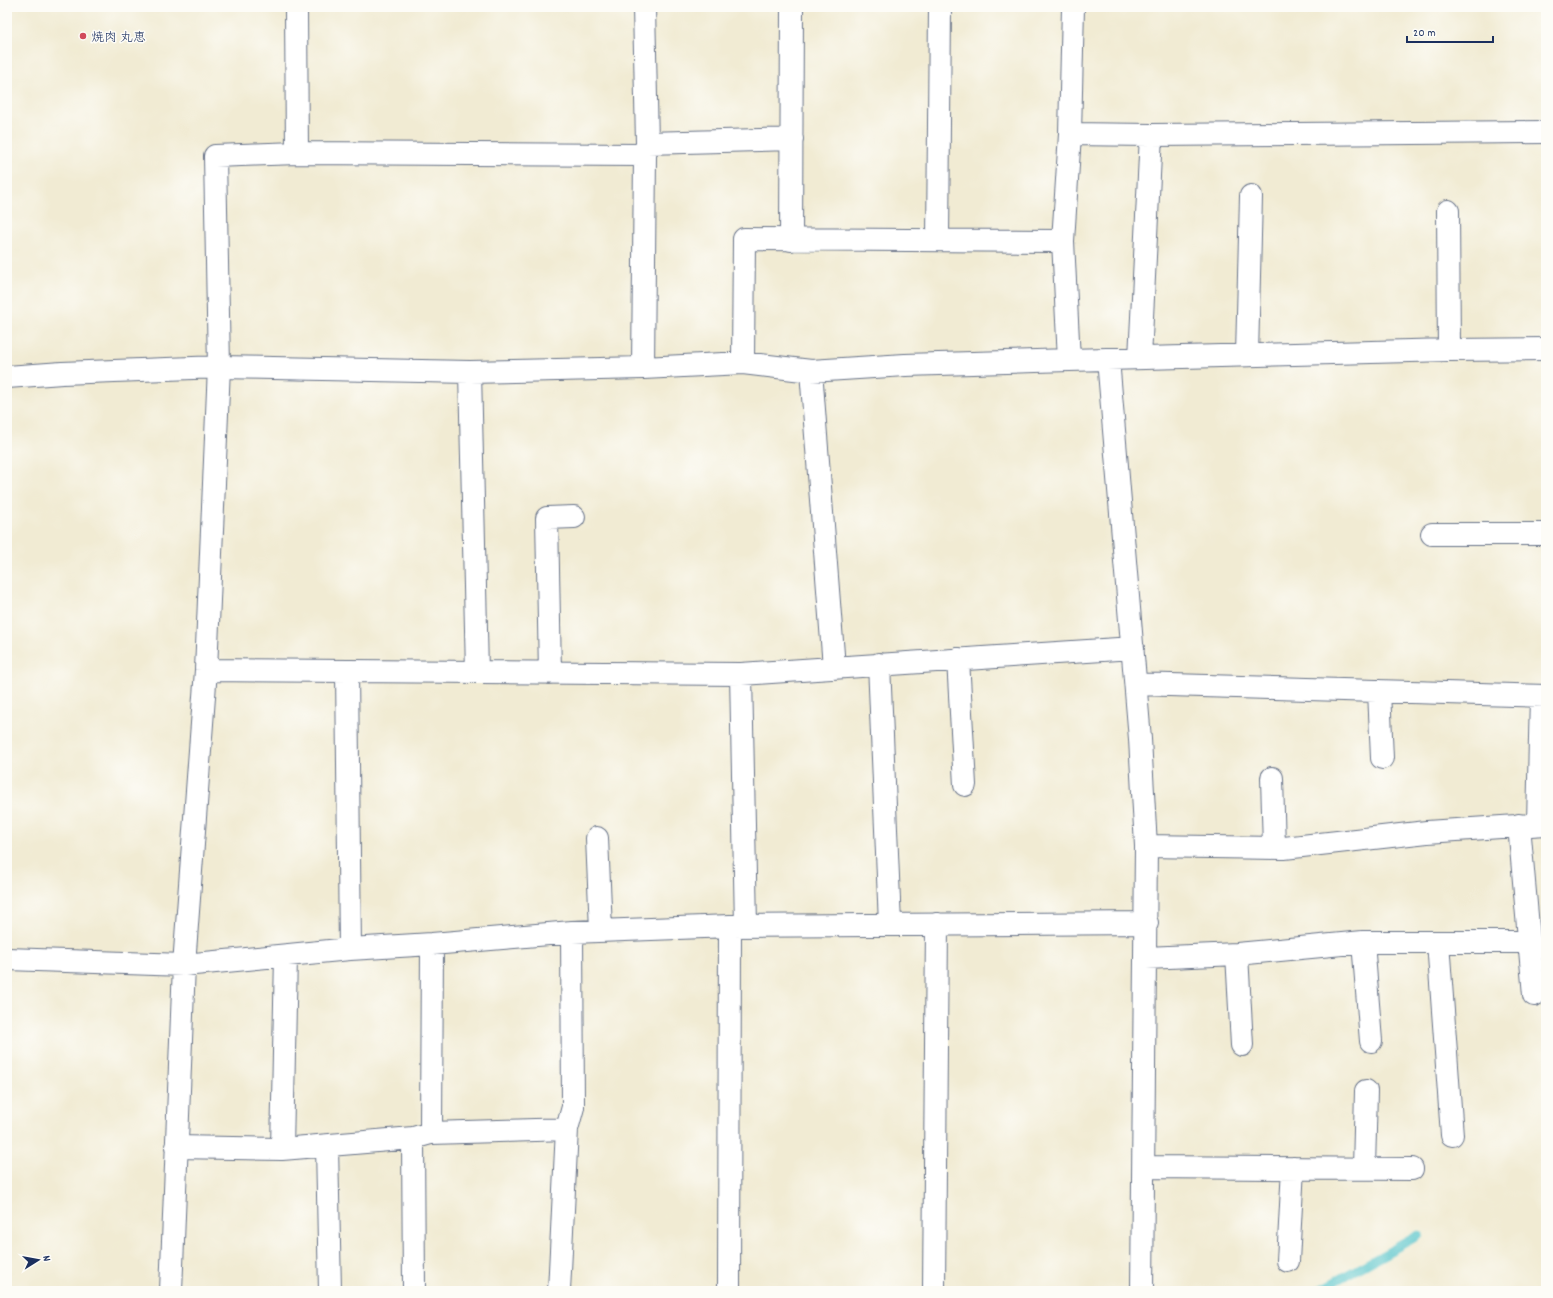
<svg xmlns="http://www.w3.org/2000/svg" width="1553" height="1298" font-family="Dekko,'Klee One',sans-serif">
<rect width="100%" height="100%" fill="#fdfcf7"/>
<filter id="ink" filterUnits="userSpaceOnUse"><feTurbulence type="fractalNoise" baseFrequency=".025" numOctaves="2"/><feDisplacementMap in="SourceGraphic" scale="8" xChannelSelector="R" yChannelSelector="G"/><feConvolveMatrix kernelMatrix="1 2 1 2 8 2 1 2 1" color-interpolation-filters="sRGB"/></filter>
<filter id="wash" filterUnits="userSpaceOnUse"><feTurbulence type="fractalNoise" baseFrequency=".012" numOctaves="4" result="noise"/><feDisplacementMap in="SourceGraphic" scale="16" xChannelSelector="R" yChannelSelector="G"/><feGaussianBlur stdDeviation="0.9" result="paint"/><feColorMatrix in="noise" values="0 0 0 0 0 0 0 0 0 0 0 0 0 0 0 0 0 1.4 0 .05"/><feComposite in="paint" operator="in"/></filter>
<g filter="url(#wash)">
<rect width="100%" height="100%" fill="#f1ebd3"/>
<g fill="none" stroke-linecap="round" stroke-linejoin="round">
<path stroke="#56c4ca" stroke-width="9" d="M1318,1291L1419,1235"/>
</g>
</g>
<g filter="url(#ink)">
<g fill="none" stroke-linecap="round" stroke-linejoin="round">
<defs>
<path id="minor" d="M296,7L297,153
M1070,134L1151,135L1546,132
M647,143L792,139
M1448,211L1449,350
M791,240L792,7
M938,240L940,7
M1247,355L1251,196
M1140,358L1151,135
M1108,359L1140,739L1146,846L1142,1291
M1069,360L1063,241L1070,134L1073,7
M743,363L744,239L1063,241
M643,368L645,155L647,143L644,7
M811,371L834,667
M470,372L477,672
M7,377L62,373L219,367L470,372L643,368L743,363L811,371L905,365L1069,360L1449,350L1546,349
M1432,534H1546
M958,659L965,785
M879,664L890,924
M206,670L741,674L1133,648
M347,671L350,949
M550,673L547,518L574,517
M741,674L746,926
M1136,684L1546,696
M1379,691L1382,758
M1272,778L1274,848
M1538,823L1541,696
M1519,825L1534,995
M597,838L601,930
M1146,846L1284,848L1427,832L1546,824
M1363,942L1371,1041
M1438,942L1452,1135
M1237,954L1242,1045
M1146,958L1237,954L1363,942H1529
M7,959L184,965L350,949L432,944L572,932L730,926L1147,923
M431,1133L432,944
M413,1138L414,1291
M327,1146L330,1291
M176,1147L282,1149L413,1138L431,1133L567,1129
M282,1149L286,956
M1144,1167L1412,1169
M1364,1168L1366,1091
M1288,1261L1293,1168
M171,1291L184,965L206,670L219,367L215,156L297,153L645,155
M559,1291L567,1129L573,1107L572,932
M729,1291L730,926
M934,1291L937,924"/>
</defs>
<use href="#minor" stroke="#667187" stroke-width="24"/>
<use href="#minor" stroke="#fff" stroke-width="22"/>
</g>
</g>
<circle fill="#d1495b" stroke="#fdfcf7" stroke-width="1.5" cx="83" cy="36" r="4"/>
<g text-anchor="middle" stroke-width="3" stroke-linejoin="round" paint-order="stroke">
<g font-size="13" fill="#1b2f5e" stroke="#fdfcf7" text-anchor="start">
<text x="91" y="41">焼肉 丸恵</text>
</g>
</g>
<rect width="1553" height="1298" fill="none" stroke="#fdfcf7" stroke-width="24"/>
<g transform="translate(38 1260) rotate(79)" stroke="#fdfcf7" stroke-width="3" paint-order="stroke">
<path d="M0-3L7 15L0 10L-7 15Z" fill="#1b2f5e"/>
<text y="-6" font-size="11" font-weight="bold" text-anchor="middle" fill="#1b2f5e">N</text>
</g>
<path d="M1407 36v6h86v-6" fill="none" stroke="#1b2f5e" stroke-width="2"/>
<text x="1413" y="36" font-size="12" fill="#1b2f5e" stroke="#fdfcf7" stroke-width="3" paint-order="stroke">20 m</text>
</svg>
